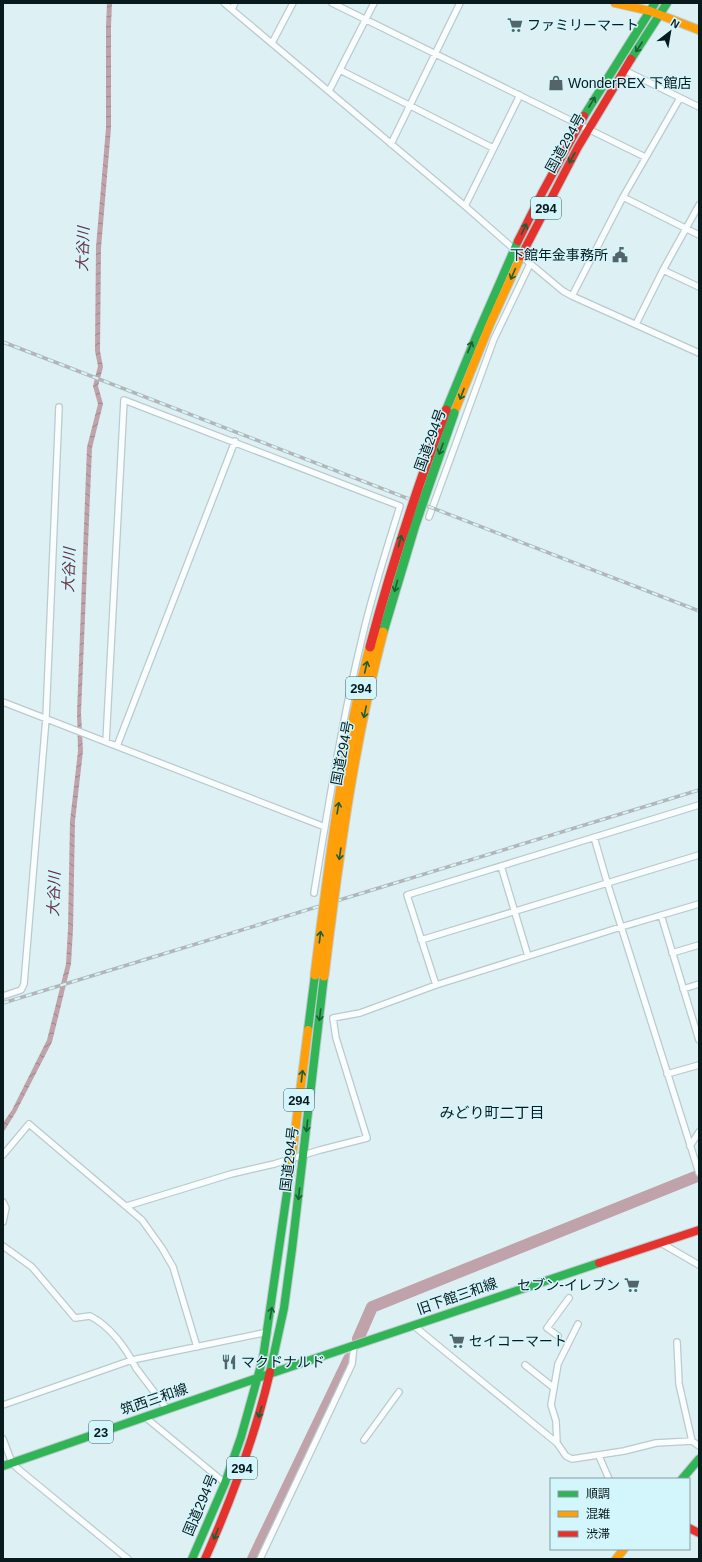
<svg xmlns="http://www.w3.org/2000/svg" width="702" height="1562" font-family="Arial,'Noto Sans JP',sans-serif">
<defs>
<pattern id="water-waves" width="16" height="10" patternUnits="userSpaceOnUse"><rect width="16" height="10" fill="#c0a3aa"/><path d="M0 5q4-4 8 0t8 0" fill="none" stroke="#9a848a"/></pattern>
</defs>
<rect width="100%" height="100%" fill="#ddf0f3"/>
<path fill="url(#water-waves)" d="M107,3H112L111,26V128L101,248L100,351L103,367L98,386L103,404L92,448L81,713L83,751L75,821L73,929L71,964L52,1042L16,1112L3,1133V1123L12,1110L47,1040L66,964L68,929L70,821L78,751L77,713L87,447L98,404L93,386L98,366L95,351L96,247L106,128V26Z"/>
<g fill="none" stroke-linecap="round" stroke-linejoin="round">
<path stroke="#c0a3aa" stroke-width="12" d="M358,1339L372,1307L695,1177
M253,1559L349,1359"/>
<defs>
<path id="street" d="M224,3L465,206L514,249
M332,3L645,157
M232,9L235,3
M272,43L293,3
M340,70L493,148
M624,70L699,107
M329,91L374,3
M391,144L460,3
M623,197L699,235
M465,206L520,95
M521,256L563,291L572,296L699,353
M663,270L699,287
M572,296L623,197L680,98
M636,324L663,270L699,205
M429,517L494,339L530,264
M3,702L325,827
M106,742L124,400L400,506C387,548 373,591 363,634C342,720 328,807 314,893
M117,746L235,441
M594,837L607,882L699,1173
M501,866L528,956
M661,915L699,1040
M421,940L699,855
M672,953L699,945
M436,985L407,895L699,805
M683,989L699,984
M3,996L21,990L24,984L46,718L59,407
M667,1074L699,1065
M690,1146L699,1132
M3,1155L29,1124L142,1220L162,1248L173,1267L197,1347
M3,1202L6,1208L3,1222
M127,1206L231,1174L274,1164L320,1150L367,1138L336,1038L333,1018L360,1013L436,985L621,927L699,904
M661,1243L699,1265
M3,1246L32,1267L75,1318L90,1316C110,1326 126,1348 136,1368L167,1409
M414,1326L557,1443L566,1456L572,1459L624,1451L656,1443L692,1441L699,1446
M558,1336L547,1328L569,1298
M677,1342L679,1384L692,1441
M525,1365L554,1388
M3,1405L132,1360L268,1332
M145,1417L225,1483
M3,1439L12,1463L17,1468L128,1559
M364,1440L399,1392
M557,1443L556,1421L551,1405L558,1364L578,1324
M599,1456L609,1479
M260,1559L352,1364L354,1346"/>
<path id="fast" d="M631,59L667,3
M584,116L655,3
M446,410L476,337L518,241
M308,1030L315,975
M270,1372L284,1308L292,1249L324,976
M269,1374L599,1263
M3,1466L269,1374
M682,1479L699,1459
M192,1559L225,1483L241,1437L263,1358L289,1179"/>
<path id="slow" d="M615,3L650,11L699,30
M454,413L490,324L521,256
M289,1179L308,1030
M616,1559L624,1549"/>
<path id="jam" d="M518,241L542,193L584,116
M521,256L578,147L631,59
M599,1263L699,1230
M689,1528L699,1533
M205,1559C232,1498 255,1437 270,1372"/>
</defs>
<use href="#street" stroke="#bacacd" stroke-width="8"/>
<use href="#fast" stroke="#bacacd" stroke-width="10"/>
<use href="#slow" stroke="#bacacd" stroke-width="10"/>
<use href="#jam" stroke="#bacacd" stroke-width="10"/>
<use href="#street" stroke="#fafdfd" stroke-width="5.5"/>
<use href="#fast" stroke="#30b455" stroke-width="8"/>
<use href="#slow" stroke="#ff9f0a" stroke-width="8"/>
<use href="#jam" stroke="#e5322d" stroke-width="8"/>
<defs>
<path id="rail" d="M3,342L699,611
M3,1003L699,790"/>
</defs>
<use href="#rail" stroke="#b2b6b8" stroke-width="3.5"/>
<use href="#rail" stroke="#d3f6fd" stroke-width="2" stroke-dasharray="6" stroke-linecap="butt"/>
<defs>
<path id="fast-bridge" d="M383,632L415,525L454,413"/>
<path id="slow-bridge" d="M315,975C329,865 342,755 370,647
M324,976C338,861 353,745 383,632"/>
<path id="jam-bridge" d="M370,647C391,567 417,488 446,410"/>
</defs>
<use href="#fast-bridge" stroke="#c2ccce" stroke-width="11" stroke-linecap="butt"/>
<use href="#slow-bridge" stroke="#c2ccce" stroke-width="11" stroke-linecap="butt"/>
<use href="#jam-bridge" stroke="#c2ccce" stroke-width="11" stroke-linecap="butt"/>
<use href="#fast-bridge" stroke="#30b455" stroke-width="9"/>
<use href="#slow-bridge" stroke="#ff9f0a" stroke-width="9"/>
<use href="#jam-bridge" stroke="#e5322d" stroke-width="9"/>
</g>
<defs><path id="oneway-shaft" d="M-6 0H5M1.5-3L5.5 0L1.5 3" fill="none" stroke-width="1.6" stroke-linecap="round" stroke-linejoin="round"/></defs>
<g stroke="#1b5f36">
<use href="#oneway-shaft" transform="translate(639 47) rotate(123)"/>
<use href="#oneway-shaft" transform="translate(592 102) rotate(-59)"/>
<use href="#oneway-shaft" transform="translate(572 158) rotate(119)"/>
<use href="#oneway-shaft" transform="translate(524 229) rotate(-64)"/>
<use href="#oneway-shaft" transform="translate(513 274) rotate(114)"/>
<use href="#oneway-shaft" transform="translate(470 347) rotate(-68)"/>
<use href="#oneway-shaft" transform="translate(462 394) rotate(111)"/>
<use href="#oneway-shaft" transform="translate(441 449) rotate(110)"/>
<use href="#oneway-shaft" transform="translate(400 541) rotate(-74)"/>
<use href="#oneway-shaft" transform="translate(396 586) rotate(105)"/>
<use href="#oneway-shaft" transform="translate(366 667) rotate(-77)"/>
<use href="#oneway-shaft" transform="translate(365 712) rotate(102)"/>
<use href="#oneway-shaft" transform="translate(338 808) rotate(-81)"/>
<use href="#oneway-shaft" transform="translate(340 854) rotate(98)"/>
<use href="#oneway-shaft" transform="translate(320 937) rotate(-83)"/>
<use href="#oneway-shaft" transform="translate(320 1015) rotate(97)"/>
<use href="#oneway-shaft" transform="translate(302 1076) rotate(-83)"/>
<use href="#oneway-shaft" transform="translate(307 1126) rotate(96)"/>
<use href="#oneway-shaft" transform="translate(299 1194) rotate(96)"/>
<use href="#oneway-shaft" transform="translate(271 1313) rotate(-81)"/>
<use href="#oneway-shaft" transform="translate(260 1412) rotate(106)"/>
<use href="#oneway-shaft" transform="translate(216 1534) rotate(112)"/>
</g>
<defs>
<symbol id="supermarket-bare" viewBox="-9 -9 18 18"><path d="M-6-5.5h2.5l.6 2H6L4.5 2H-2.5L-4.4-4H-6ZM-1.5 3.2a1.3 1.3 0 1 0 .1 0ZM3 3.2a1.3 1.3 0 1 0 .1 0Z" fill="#536568" stroke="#d3f6fd" stroke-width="2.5" paint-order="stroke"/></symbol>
<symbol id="shop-bare" viewBox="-9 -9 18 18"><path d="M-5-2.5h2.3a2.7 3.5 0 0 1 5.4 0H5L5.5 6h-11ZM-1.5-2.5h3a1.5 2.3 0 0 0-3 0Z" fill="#536568" stroke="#d3f6fd" stroke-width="2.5" paint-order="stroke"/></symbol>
<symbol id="civic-bare" viewBox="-9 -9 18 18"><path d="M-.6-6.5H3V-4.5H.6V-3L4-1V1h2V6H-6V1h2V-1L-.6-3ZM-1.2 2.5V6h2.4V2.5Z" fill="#536568" stroke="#d3f6fd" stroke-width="2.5" paint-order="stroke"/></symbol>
<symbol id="restaurant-bare" viewBox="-9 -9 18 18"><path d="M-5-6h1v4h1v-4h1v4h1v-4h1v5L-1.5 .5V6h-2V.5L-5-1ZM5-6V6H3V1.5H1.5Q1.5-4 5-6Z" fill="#536568" stroke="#d3f6fd" stroke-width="2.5" paint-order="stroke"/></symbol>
</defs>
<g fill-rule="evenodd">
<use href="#supermarket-bare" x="504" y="14" width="22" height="22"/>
<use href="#shop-bare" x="545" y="72" width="22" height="22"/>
<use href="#civic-bare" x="609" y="244" width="22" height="22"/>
<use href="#supermarket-bare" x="621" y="1274" width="22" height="22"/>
<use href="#supermarket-bare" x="446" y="1330" width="22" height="22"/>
<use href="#restaurant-bare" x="218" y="1351" width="22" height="22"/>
</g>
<g text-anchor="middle" stroke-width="3" stroke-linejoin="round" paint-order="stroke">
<g fill="#d3f6fd" stroke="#465c60" stroke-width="1">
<rect x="531" y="197" width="30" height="22" rx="3"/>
<rect x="346" y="677" width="30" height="22" rx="3"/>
<rect x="284" y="1089" width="30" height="22" rx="3"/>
<rect x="89" y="1421" width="24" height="22" rx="3"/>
<rect x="227" y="1457" width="30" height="22" rx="3"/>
</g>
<g font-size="13" font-weight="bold" fill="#091a1d">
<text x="546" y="213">294</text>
<text x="361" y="693">294</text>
<text x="299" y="1105">294</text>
<text x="101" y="1437">23</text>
<text x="242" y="1473">294</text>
</g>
<g font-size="14" fill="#091a1d" stroke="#d3f6fd" text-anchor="start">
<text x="527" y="30">ファミリーマート</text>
<text x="568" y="88">WonderREX 下館店</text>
<text x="608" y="260" text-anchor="end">下館年金事務所</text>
<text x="620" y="1290" text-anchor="end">セブン-イレブン</text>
<text x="469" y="1346">セイコーマート</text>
<text x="241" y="1367">マクドナルド</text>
</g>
<g font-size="14" fill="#091a1d" stroke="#d3f6fd">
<text transform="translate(565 143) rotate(-61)" y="5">国道294号</text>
<text transform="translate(430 440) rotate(-70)" y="5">国道294号</text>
<text transform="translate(342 753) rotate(-79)" y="5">国道294号</text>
<text transform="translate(289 1159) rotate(-83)" y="5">国道294号</text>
<text transform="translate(457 1296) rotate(-19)" y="5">旧下館三和線</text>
<text transform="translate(154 1399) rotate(-19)" y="5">筑西三和線</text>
<text transform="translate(200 1505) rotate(-67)" y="5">国道294号</text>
</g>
<g font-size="15" font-style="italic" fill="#6c2d3d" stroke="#d3f6fd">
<text transform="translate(83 249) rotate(-88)" y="5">大谷川</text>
<text transform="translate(69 570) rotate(-88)" y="5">大谷川</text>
<text transform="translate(54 894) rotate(-88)" y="5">大谷川</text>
</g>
<g font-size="15" fill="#091a1d" stroke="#d3f6fd">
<text x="492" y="1118">みどり町二丁目</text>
</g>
</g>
<rect width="702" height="1562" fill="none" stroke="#091a1d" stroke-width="8"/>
<rect x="550" y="1478" width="140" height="72" fill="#d3f6fd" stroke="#829ea3"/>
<rect x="558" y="1491" width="20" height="6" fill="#30b455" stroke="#829ea3"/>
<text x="586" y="1498" font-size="12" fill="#091a1d">順調</text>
<rect x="558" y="1511" width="20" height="6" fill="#ff9f0a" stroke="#829ea3"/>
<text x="586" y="1518" font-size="12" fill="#091a1d">混雑</text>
<rect x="558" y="1531" width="20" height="6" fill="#e5322d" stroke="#829ea3"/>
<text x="586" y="1538" font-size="12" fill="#091a1d">渋滞</text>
<g transform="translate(670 32) rotate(31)" stroke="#d3f6fd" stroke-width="3" paint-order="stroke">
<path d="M0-3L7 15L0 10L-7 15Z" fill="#091a1d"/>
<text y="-6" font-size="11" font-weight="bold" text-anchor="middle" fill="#091a1d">N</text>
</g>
</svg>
